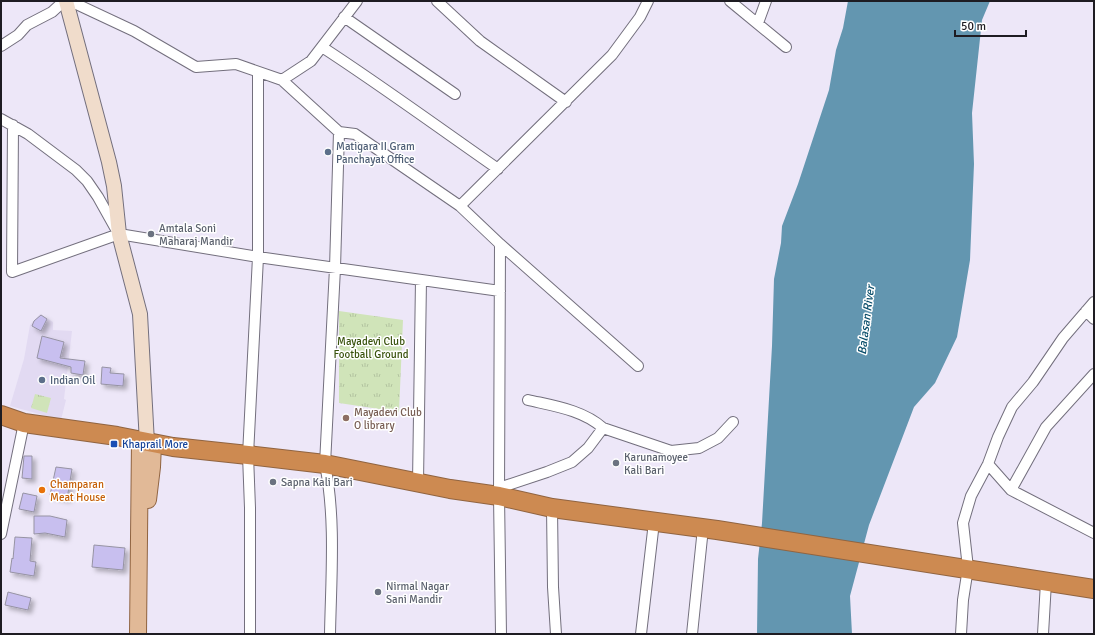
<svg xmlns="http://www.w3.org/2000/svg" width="1095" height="635" font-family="Signika,sans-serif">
<defs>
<pattern id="grass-tufts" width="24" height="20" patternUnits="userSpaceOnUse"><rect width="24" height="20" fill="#d0e4b9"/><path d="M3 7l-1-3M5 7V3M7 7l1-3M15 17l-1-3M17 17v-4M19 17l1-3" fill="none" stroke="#b2c39f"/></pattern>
<filter id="shadow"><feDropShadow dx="3.5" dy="3.5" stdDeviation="2" flood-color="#0004"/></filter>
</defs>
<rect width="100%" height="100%" fill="#ede7f8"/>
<path fill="#e2daf2" d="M40,314L53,322V330L72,331L64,399L66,400L61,420L10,406L24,359L30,325Z"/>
<path fill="url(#grass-tufts)" d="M339,311L403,320L399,412L339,403Z
M35,394L51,398L47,413L31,408Z"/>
<path fill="#6396b0" d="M848,1H990L982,20L972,113L974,164L970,260L957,337L935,383L914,407L869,525L850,596L852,634H757L758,559L762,523L772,346L774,279L781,243L782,226L798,184L829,90L836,50L843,28Z"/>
<path fill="#c8bfef" stroke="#9693a3" filter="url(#shadow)" d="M41,315L47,319L41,331L32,326L34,321Z
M42,336L64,342L60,358L85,361L83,375L71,373V367L37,358Z
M102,367L111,368L110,373L124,374L123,386L101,384Z
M24,456H32V479L22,478Z
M56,467L72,469L67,499L50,495Z
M23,493L37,496L34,512L19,509Z
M34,516H50L67,520L65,537L45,533L34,534Z
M15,537L32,538L30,561L36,562L34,576L10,572L12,558L13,559Z
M94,545L125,548L123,570L92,567Z
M8,592L31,598L28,610L5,605Z"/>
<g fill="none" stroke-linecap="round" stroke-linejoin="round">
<defs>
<path id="street" d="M70,1L134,31L196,67L236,64L282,80L339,132L355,134L460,206L500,244L638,366
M437,1L480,41L566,102
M730,1L786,47
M344,17L455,94
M758,23L766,1
M1,46L18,35L27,25L52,12L64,1
M322,47C382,86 439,128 498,169
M282,80L311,61L357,1
M1,119L28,134L76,170L87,181L98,197L117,231
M13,125L12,272L119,234L258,257L500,291
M460,206L612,55L640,17L648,1
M500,244L499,496L501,634
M1086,311L1094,319
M528,400C554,406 583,410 603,428
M988,464L1011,490L1094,533
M418,482L421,280
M499,488L547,472L572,462L588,448L603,428L671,451L699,448L718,438L733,422
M1011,490L1046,427L1094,374
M552,508L553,587L556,634
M1,534L24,423
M250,634V508L248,455L258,257V72
M330,634C331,578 336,520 325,464L335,268L339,132
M641,634L654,522
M692,634L703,528
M961,634L963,600L968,568L963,523L971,496L988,464L998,437L1012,407L1033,382L1063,338L1094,302
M1043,634L1046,582"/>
<path id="secondary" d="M66,1L109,162L114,186L119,234L140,314L147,443"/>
<path id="primary" d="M148,500L152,467L153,444
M138,634L140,441"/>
<path id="highway" d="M1,415L24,423L117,436L173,447L248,455L325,464L450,489L499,496L552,508L717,530L1094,589"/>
</defs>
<use href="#street" stroke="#736f7d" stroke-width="12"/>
<use href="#secondary" stroke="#736f7d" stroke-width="16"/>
<use href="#primary" stroke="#906441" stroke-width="18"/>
<use href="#highway" stroke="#906441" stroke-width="20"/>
<use href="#street" stroke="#fff" stroke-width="10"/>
<use href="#secondary" stroke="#f0dccb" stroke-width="14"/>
<use href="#primary" stroke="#e1b997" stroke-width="16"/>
<use href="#highway" stroke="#cd8a51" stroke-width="18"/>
</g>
<g fill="#5c6f8a" stroke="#fff" stroke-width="1.5">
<circle cx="328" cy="152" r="4"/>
<circle cx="42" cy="380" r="4"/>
</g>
<g fill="#6b7280" stroke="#fff" stroke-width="1.5">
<circle cx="151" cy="234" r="4"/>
<circle cx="616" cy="463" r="4"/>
<circle cx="273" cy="482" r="4"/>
<circle cx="378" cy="592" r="4"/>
</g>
<circle fill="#8d6e63" stroke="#fff" stroke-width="1.5" cx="346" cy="418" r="4"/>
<rect fill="#1a4fb4" stroke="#fff" stroke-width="1.5" x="110" y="440" width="8" height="8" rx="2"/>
<circle fill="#e8710a" stroke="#fff" stroke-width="1.5" cx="42" cy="490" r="4"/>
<g text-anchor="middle" stroke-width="3" stroke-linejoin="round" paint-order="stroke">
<g font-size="11" fill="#4e5e75" stroke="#fff" text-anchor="start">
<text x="336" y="150">Matigara II Gram<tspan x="336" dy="13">Panchayat Office</tspan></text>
<text x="50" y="384">Indian Oil</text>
</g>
<g font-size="11" fill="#5b616d" stroke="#fff" text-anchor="start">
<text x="159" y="232">Amtala Soni<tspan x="159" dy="13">Maharaj Mandir</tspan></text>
<text x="624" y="461">Karunamoyee<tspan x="624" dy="13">Kali Bari</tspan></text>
<text x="281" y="486">Sapna Kali Bari</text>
<text x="386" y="590">Nirmal Nagar<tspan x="386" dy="13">Sani Mandir</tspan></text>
</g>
<g font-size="11" fill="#39520d" stroke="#fff">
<text x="371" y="345">Mayadevi Club<tspan x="371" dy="13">Football Ground</tspan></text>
</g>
<g font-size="11" fill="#785e54" stroke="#fff" text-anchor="start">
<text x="354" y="416">Mayadevi Club<tspan x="354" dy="13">O library</tspan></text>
</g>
<g font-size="11" fill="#164399" stroke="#fff" text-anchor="start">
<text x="122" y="448">Khaprail More</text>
</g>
<g font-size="11" fill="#c56008" stroke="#fff" text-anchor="start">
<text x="50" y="488">Champaran<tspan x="50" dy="13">Meat House</tspan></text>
</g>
<g font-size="12" font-style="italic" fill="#084d6a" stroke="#fff">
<text transform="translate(866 320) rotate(-83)" y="4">Balasan River</text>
</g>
</g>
<rect width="1095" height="635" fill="none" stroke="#1e1c22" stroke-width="4"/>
<path d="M955 30v6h71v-6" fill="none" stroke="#1e1c22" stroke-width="2"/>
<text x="961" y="30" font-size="12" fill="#1e1c22" stroke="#ffffff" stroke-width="3" paint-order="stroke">50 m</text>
</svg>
